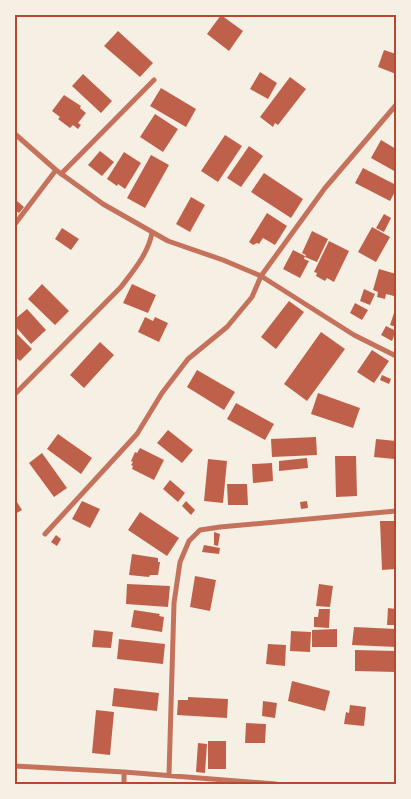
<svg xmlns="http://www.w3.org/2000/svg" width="411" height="799" font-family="'Asap Condensed',sans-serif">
<rect width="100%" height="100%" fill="#f6efe4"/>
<path fill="#bf614a" d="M221,15L243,31L229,51L207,34Z
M118,31L153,63L140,77L104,46Z
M384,50L396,54V74L378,67Z
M260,72L277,83L268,99L250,89Z
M83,74L112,101L101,113L72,86Z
M290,77L306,89L278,125L275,123L273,127L260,117Z
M161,88L196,109L186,127L150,106Z
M64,95L81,106L80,108L86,113L78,123L81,125L78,129L73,125L70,128L58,119L60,117L52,111Z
M155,114L178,129L163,152L140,137Z
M225,135L242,146L218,182L201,171Z
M381,140L396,149V172L371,158Z
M249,146L263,156L241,187L227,178Z
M100,151L114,162L102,176L88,165Z
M124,152L141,163L125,189L118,184L117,186L107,179Z
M151,155L169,165L145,208L127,198Z
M363,168L396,185V190L390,201L355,183Z
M264,173L303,199L291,218L251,192Z
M191,197L205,205L190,232L176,224Z
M17,201L24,207L19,213L15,210V204Z
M267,213L287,226L275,245L263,238L259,244L257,243L253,245L249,242Z
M384,214L391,218L384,232L376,228Z
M372,227L390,237L376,262L358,252Z
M62,228L79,239L71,250L55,239Z
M312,231L328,239L317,262L305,257L306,255L302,253Z
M329,241L349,251L334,282L327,278L325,281L316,276L317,273L314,272Z
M293,250L305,256L304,259L309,261L300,278L283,269Z
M379,269L396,274V289L394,296L386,294L385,299L377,297L378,292L373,290Z
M42,284L69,311L55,325L28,299Z
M132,284L156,295L148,313L123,303Z
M364,289L375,294L370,305L360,301Z
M289,301L304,312L276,349L261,337Z
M355,303L368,310L362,320L350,313Z
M396,307V327L390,325Z
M27,309L46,330L31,344L15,326V319Z
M145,317L153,321L155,317L168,323L159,342L138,332Z
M386,326L396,331L392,341L381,335Z
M15,332L32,349L20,361L15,357Z
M321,332L345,349L307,401L284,384Z
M100,342L114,355L84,388L70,375Z
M372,350L389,361L374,383L357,372Z
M197,370L235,392L224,410L187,387Z
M382,375L391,379L389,384L380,380Z
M318,393L360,408L353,428L311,414Z
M236,403L274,424L265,440L227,419Z
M168,430L193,450L182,463L157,443Z
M58,434L92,458L81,474L47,449Z
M316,437L317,455L272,457L271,439Z
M376,439L396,441L394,459L374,457Z
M140,448L164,460L154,480L132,469L133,466L131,465L133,462L131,461L135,452L137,453Z
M42,453L67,488L54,497L29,463Z
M335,456H356L357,496L336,497Z
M307,458L308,468L279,471V461Z
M208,459L227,461L223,503L204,501Z
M272,463L273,481L253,483L252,464Z
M170,480L185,493L178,502L163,489Z
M227,484H247L248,505H228Z
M15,499L22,510L15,514Z
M82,501L100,509L90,528L72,519Z
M186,501L195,510L191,515L182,506Z
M307,501L308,508L301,509L300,502Z
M140,512L179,538L167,556L128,530Z
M380,521H396V569L382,570Z
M214,532L220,534L218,546L214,545Z
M56,535L61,539L57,546L51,542Z
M204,545L220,548L219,554L202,552Z
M132,554L158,558V562H160L158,575H150L149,577L129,575Z
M195,576L216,580L210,611L190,607Z
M127,584L170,586L168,607L126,604Z
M319,584L333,586L330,607L316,606Z
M388,608L396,609V625H387Z
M319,609H330L329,628L314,627V617H318Z
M134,610L160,614L159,616L164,617L162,632L131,627Z
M354,627L396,629V647L352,645Z
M337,629V647H312V630Z
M94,630L113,632L111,648L92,647Z
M291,631L311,632L310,652L290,651Z
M119,639L165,644L163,664L117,659Z
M268,644L286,645L285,666L266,664Z
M355,650L396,651V672L355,671Z
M292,681L330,691L325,711L288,701Z
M114,688L159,693L157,711L112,706Z
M188,697L228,699L227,718L177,715L178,700H188Z
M263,701L277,703L275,718L262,716Z
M350,705L366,707L364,726L344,724L346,712L349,713Z
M96,710L114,712L110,755L92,753Z
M246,723L266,724L265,743H245Z
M208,741H226V769H208Z
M198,743L207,744L205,773L196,772Z"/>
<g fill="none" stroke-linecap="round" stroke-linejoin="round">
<path stroke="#c5725c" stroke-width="5" d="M15,134L56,170L103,204L168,241L223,260L261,276L354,335L396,356
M61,174L154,80
M15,224L56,170
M15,394L121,287C133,271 148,254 152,233
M45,534L137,434L162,393L188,359L227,327L252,297L261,276L325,188L396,105
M15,766L124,772L276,784
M124,772V784
M169,775L174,603L180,562L189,541L200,530L220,527L396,511"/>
</g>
<rect width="411" height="799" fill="none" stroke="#f6efe4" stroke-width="32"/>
<rect x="16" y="16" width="379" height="767" fill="none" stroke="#b5482f" stroke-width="2"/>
</svg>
